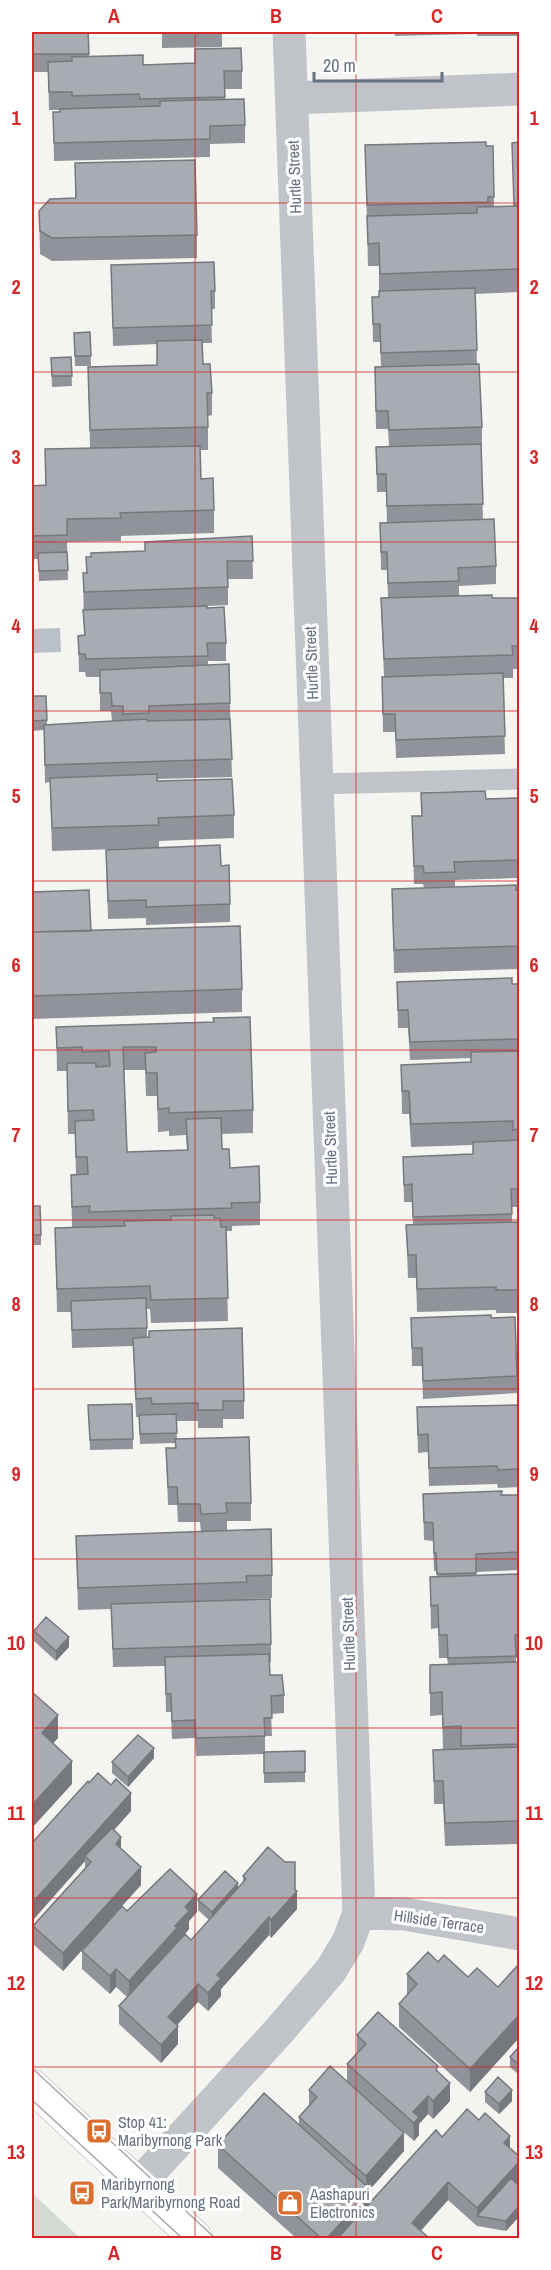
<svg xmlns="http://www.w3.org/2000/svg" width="551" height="2270" font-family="'Archivo Narrow',sans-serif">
<rect width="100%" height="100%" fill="#f4f5f1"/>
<path fill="#d3dad1" d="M32,2193L80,2238H32Z"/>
<path fill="#b8c1c7" d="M60,628L61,652L32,653V629Z"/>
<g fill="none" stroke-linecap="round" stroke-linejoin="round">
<defs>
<path id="primary" d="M32,2086L196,2238"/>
</defs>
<use href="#primary" stroke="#b2b5b9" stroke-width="34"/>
<path stroke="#c0c3c7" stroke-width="21" d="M316,784L520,779"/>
<path stroke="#c0c3c7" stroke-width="33" d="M292,98L520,89
M359,1913L404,1914L520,1934
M138,2185L279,2031L331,1970L348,1942L359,1913L289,32"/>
<use href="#primary" stroke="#fff" stroke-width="33"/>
<path stroke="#a2a6ac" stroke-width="1.5" d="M32,2068L215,2238
M32,2100L182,2238"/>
</g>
<path fill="#90949a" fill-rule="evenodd" d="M32,32H88L89,57L143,65L242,71V89H225V99L245,125V143L210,144V157L54,161L53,112H60V110H49L48,72H32Z
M162,32H222V47L162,48Z
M395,32H473V34L395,36Z
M477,32H519V36H477Z
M519,142V292L475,294L477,364L482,427V445H481L483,520L496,566V584L459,586V596L492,598H519V669H513V678H503L505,754L396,758L395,732H383L382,677H384L381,598H388L387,570H381L380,523H387L386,492H377L376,447L389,446L388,429H376L375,367H381L380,342H373L372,297H379V266H368L365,145L493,146L494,207L514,206L512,143Z
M75,163L197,235V258L52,261L40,254L39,211L75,198Z
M111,265L215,291V309H211L212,343H202L203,364L212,393V415L208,416V450H200L201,479L214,510V533L121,536V541L67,542L68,580L39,581L38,559H32V562V486L45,485V449L90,448L88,367L157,365V344L113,346Z
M90,332L91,366H75L74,333Z
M71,357L72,386L52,387L51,358Z
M252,536L253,579H228V605L207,606L226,643V661H208V665L229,664L232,777L157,779V781L234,815V838L159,841V848L221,866L230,904V922L146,925V918L108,919L106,850L148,848L52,851L50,782L45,783L44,730L32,731V696H46L47,725L112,721L111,711H100V677H86L85,672H79L78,636L84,635L83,573H86V557H91V553L145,551Z
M519,798V878L455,880V887L519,889V969L394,973L392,889L424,888L423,884H414L412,816H421L486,799Z
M32,892L91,931L242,989V1012L32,1019Z
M397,982L519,984V1207H512V1222H519V1313H496V1310L417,1312L416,1278H408L406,1225H413L412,1202H404L403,1157L473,1154V1145L411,1147L409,1114H402L401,1065L471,1062V1058L410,1060L408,1028H398Z
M213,1022L253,1110V1133L221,1134L222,1149L230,1168L260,1202V1225L232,1226V1231H226L228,1321L151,1323L150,1309H147V1337L244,1401V1419H223V1428H198V1421H176L177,1439L251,1503V1521H227V1531L272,1575V1598L247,1599L271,1644V1662H269L270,1675L284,1695V1713L271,1714L272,1736H265V1752L305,1772V1782L264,1783V1754L196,1756L195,1738L172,1739L171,1712H166L165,1666L113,1667L111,1609L78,1610L76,1536L201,1532L200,1522H178L177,1505H168L166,1448H175V1443L140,1444L139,1417H136L133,1346L72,1348L71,1312H57L55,1228L72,1227L71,1175H76L75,1134H68L67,1071H57L56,1027ZM124,1070H145L146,1096H157L158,1132L169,1131V1136L186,1135L187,1150L127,1152Z
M32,1206L41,1235V1245H32Z
M411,1318H491L517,1376V1393L423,1399L422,1366H412Z
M132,1404L133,1449L90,1450L88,1405Z
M519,1405V1487L498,1488L497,1484L429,1486L428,1452L418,1453L417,1407Z
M423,1494L519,1495V1570L476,1572V1576L519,1574V1658H516V1662H519V1844L445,1846L443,1804H434L433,1750L443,1749L442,1715L430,1716V1665L448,1664L447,1658H439L438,1628L431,1629L430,1577H437L436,1571H434L433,1541L424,1540Z
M34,1631L69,1647L56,1661L34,1641Z
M154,1758L128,1787L112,1773V1762Z
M89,1783L131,1811L114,1830L121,1849L141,1885L63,1971L33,1944V1926L85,1868V1861L32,1921V1843Z
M243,1876L295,1890L297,1909L271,1938L269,1935L221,1989V1996L208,2011L198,2002L177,2025L178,2044L161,2063L119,2024V2006L127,1997L116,1987L110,1994L82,1969V1951L127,1911L197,1912L189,1921V1929L185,1934L191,1940L209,1920L198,1910V1900L238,1888L243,1883Z
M438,1962L468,1977L498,1987L519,1964V2038L470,2092L399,2027V2004L407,1996V1974Z
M357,2035L438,2072L450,2101L433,2119L428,2114L419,2124V2135L414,2141L347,2082V2064L357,2053Z
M519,2047V2075L510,2067V2057Z
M309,2090L404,2151L370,2189L371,2201L442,2137L510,2148L519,2180L517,2183L506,2231L477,2226L448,2200L421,2231L429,2238H296L218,2168V2145L299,2125V2117L309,2106Z
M485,2092L512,2101L499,2114L485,2102Z"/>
<path fill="#75787d" d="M69,1637V1647L56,1661V1651Z
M58,1715V1738L42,1756V1733Z
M154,1748V1758L128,1787V1777Z
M72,1761V1784L32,1828V1805Z
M131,1793V1811L88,1859L85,1856V1861L32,1921V1903Z
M121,1837V1855L116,1844Z
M141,1867V1885L63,1971V1953Z
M238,1883V1893L212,1922V1912Z
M297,1891V1909L271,1938V1920Z
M197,1894V1912L189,1921V1929L129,1999V1981L175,1926L185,1907Z
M269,1917V1935L221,1989V1996L208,2011V1993L217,1975Z
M116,1969V1987L110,1994V1976Z
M198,1984V2002L168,2035V2017Z
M519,2015V2038L470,2092V2069Z
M178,2026V2044L161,2063V2045Z
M450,2083V2101L433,2119V2101Z
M512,2090V2101L499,2114V2104Z
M428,2096V2114L419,2124V2135L414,2141L413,2112Z
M404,2133V2151L366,2194V2176Z
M510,2136V2154L504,2143Z
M519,2162V2180L485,2217L477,2216V2226V2208Z
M448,2182V2200L413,2238L412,2223Z
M371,2190V2213L338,2238H327Z
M519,2206V2217L506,2231V2221Z"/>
<path fill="#a7acb3" stroke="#75787d" stroke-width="1.5" d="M32,32H88L89,54H32Z
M241,48L242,71H224L225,97L140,99L139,94L72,96V92H49L48,62L72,61V57L143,55V65L195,63V49Z
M244,99L245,125L210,126V139L54,143L53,112H60V109L160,106V101Z
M486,142V146H493L494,197H488V202L367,205L365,145Z
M519,142V205H514L512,143Z
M195,160L197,235L52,238L40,231L39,211L50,199L76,198L75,163Z
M519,206V269L380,274L379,243L368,244L367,216L477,213V207Z
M214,262L215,291H211L212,325L113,328L111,265Z
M475,288L477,350L381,353L380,324H373L372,297H379V291Z
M90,332L91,356H75L74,333Z
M202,340L203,364H210L212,393H207L208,427L90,430L88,367L157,365V341Z
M71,357L72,376H52L51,358Z
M479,364L482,427L389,430L388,411H376L375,367Z
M481,444L483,504L387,506L386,474H377L376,447Z
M200,446L201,479L213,478L214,510L120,513L121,518L67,519V535L32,536V486L46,485L45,449Z
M494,519L496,566L458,568L459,581L388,583L387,552H381L380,523Z
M252,536L253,561H227L228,587L84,592L83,573H87L86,557H91V553L145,551V542Z
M67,552L68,570L39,571L38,553Z
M492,595V598H519V646H512L513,655L384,659L381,598Z
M207,606V608L224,607L226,643H207L208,656L86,659L85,654H79L78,636L85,635L83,610Z
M229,664L230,703L149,706V713L123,714V706H112L111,693H100V670Z
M503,673L505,736L396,740L395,714H383L382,677Z
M32,696H46L47,720L32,721Z
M147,719V721L230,719L232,759L45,765L44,725Z
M157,774V781L232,779L234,815L158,818L159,825L52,828L50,778Z
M485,791L486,799L519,798V860L454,862L455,872L424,873L423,866H414L412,816H422L421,793Z
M220,845L221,866L229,865L230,904L146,907V900L108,901L106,850Z
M516,885V890L519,889V946L394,950L392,889Z
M89,890L91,931L32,932V892Z
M240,926L242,989L32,996V932Z
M512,978V984H519V1039L410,1042L408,1010H398L397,982Z
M250,1017L253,1110L169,1113V1108L158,1109L157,1073H146L145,1053L156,1052V1047H123L127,1152L188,1150L186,1119L221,1118L222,1149H229L230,1168L259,1166L260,1202L231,1203L232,1208L89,1212L90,1206L72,1207L71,1175L88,1174L87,1157H76L75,1121L94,1120L93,1110L68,1111L67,1063H96V1067L110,1066L109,1051L82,1052V1047L57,1048L56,1027L214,1022L213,1018Z
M519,1051V1129L513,1130V1121L411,1124L409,1091H402L401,1065L471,1062V1052Z
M519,1140V1189H511L512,1214L413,1217L412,1184L404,1185L403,1157L473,1154V1142Z
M32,1206H40L41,1235H32Z
M214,1215V1218H220L221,1227H226L228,1298L151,1300L150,1286L57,1289L55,1228L125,1226L124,1221L171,1220V1216Z
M519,1222V1290H496V1287L417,1289L416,1255H408L406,1225Z
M146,1298L147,1328L72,1330L71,1301Z
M491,1315V1318L515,1317L517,1376L423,1381L422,1348H412L411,1318Z
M242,1328L244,1401H223V1410H198V1403L152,1404L151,1398L136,1399L133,1338L149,1337V1331Z
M132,1404L133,1439L90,1440L88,1405Z
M519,1405V1469L498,1470L497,1466L429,1468L428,1434L418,1435L417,1407Z
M176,1414L177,1433L140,1434L139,1415Z
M249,1437L251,1503H226L227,1513L201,1514L200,1504H178L177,1487H168L166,1448H176L175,1439Z
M502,1491L501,1495H519V1552L476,1554V1573L437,1574L436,1553H434L433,1523L424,1522L423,1494Z
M271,1529L272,1575L246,1576L247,1582L78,1588L76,1536Z
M519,1574V1635H515L516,1656L448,1658L447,1635H439L438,1605L431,1606L430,1577Z
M270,1599L271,1644L113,1649L111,1604Z
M46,1617L69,1637L56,1651L34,1631Z
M269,1654L270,1675H282L284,1695L271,1696L272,1718H264L265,1736L196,1738L195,1720L172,1721L171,1694H166L165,1657Z
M519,1662V1744L461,1746V1726L443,1727L442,1692L430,1693V1665Z
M32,1692L58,1715L42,1733L72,1761L32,1805Z
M138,1735L154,1748L128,1777L112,1762Z
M519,1747V1821L445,1823L443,1781H434L433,1750Z
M305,1751V1772L264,1773V1752Z
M98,1773L111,1785L116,1779L131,1793L32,1903V1843L88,1781L89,1783Z
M112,1828L121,1837L116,1844L141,1867L63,1953L33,1926L91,1862L85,1856Z
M268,1847L285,1862H295V1890L297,1891L271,1920L269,1917L217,1975L221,1978L208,1993L198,1984L168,2017L178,2026L161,2045L119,2006L185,1934L191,1940L246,1879L243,1876Z
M170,1869L197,1894L185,1907L189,1911L175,1926L177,1928L129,1981L116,1969L110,1976L82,1951L122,1906L127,1911Z
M225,1871L238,1883L212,1912L198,1900Z
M428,1952L438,1962L444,1955L468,1977L477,1968L498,1987L519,1964V2015L470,2069L399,2004L417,1984L407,1974Z
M378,2012L438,2066L436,2070L450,2083L433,2101L428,2096L413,2112L419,2117L414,2123L347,2064L366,2044L357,2035Z
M519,2047V2065L510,2057Z
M330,2066L404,2133L366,2176L299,2117L317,2097L309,2090Z
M498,2077L512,2090L499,2104L485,2092Z
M264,2093L371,2190L327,2238H321L218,2145Z
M467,2109L479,2120L485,2113L510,2136L504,2143L519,2156V2162L477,2208L448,2182L412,2223L429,2238H338L436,2130L442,2137Z
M511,2178L519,2186V2206L506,2221L477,2216Z"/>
<path fill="none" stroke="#d62828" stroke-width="1.5" stroke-opacity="0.55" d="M195,32V2238M356,32V2238M32,203H520M32,372H520M32,542H520M32,711H520M32,881H520M32,1050H520M32,1220H520M32,1389H520M32,1559H520M32,1728H520M32,1898H520M32,2067H520"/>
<defs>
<symbol id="bus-square" viewBox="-11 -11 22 22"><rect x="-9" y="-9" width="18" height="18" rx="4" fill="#d96e2e" stroke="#fff"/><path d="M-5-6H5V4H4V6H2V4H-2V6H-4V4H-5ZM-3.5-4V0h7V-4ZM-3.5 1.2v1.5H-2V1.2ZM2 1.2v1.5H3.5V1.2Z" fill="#fff"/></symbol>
<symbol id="shop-square" viewBox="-11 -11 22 22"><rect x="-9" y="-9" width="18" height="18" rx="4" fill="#d96e2e" stroke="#fff"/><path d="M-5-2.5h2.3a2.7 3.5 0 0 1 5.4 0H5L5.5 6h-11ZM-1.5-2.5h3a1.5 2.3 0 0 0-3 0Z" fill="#fff"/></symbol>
</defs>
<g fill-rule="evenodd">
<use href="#bus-square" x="84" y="2116" width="30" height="30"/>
<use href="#bus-square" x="67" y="2178" width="30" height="30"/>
<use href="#shop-square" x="275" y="2188" width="30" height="30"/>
</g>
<g text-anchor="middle" stroke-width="6" stroke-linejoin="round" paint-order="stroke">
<g font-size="16" fill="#667181" stroke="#fff">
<text transform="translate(294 177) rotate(-92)" y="6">Hurtle Street</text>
<text transform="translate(311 663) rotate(-92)" y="6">Hurtle Street</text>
<text transform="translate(330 1148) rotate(-92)" y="6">Hurtle Street</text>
<text transform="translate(348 1634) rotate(-92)" y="6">Hurtle Street</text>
<text transform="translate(439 1921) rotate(8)" y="6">Hillside Terrace</text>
</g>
<g font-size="16" fill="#667181" stroke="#fff" text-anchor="start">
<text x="118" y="2128">Stop 41:<tspan x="118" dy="18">Maribyrnong Park</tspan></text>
<text x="101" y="2190">Maribyrnong<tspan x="101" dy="18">Park/Maribyrnong Road</tspan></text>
<text x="310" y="2200">Aashapuri<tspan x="310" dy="18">Electronics</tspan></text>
</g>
</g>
<rect width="551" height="2270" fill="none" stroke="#ffffff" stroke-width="66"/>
<path d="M314 72v9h128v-9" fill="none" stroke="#667181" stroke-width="3"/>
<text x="323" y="72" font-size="18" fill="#667181" stroke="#ffffff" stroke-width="4.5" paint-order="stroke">20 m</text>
<rect x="33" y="33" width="485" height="2204" fill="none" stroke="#d62828" stroke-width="2"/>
<g font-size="20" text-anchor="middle" font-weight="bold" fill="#d62828">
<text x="114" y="23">A</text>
<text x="276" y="23">B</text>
<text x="437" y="23">C</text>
<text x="16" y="125">1</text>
<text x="534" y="125">1</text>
<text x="16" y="294">2</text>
<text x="534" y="294">2</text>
<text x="16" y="464">3</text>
<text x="534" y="464">3</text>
<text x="16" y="633">4</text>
<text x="534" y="633">4</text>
<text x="16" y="803">5</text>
<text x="534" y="803">5</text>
<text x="16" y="972">6</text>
<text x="534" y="972">6</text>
<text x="16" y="1142">7</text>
<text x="534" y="1142">7</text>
<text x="16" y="1311">8</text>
<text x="534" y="1311">8</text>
<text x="16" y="1481">9</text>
<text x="534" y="1481">9</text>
<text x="16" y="1650">10</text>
<text x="534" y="1650">10</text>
<text x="16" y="1820">11</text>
<text x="534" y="1820">11</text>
<text x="16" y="1990">12</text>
<text x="534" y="1990">12</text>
<text x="16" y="2159">13</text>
<text x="534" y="2159">13</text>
<text x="114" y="2260">A</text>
<text x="276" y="2260">B</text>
<text x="437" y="2260">C</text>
</g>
</svg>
